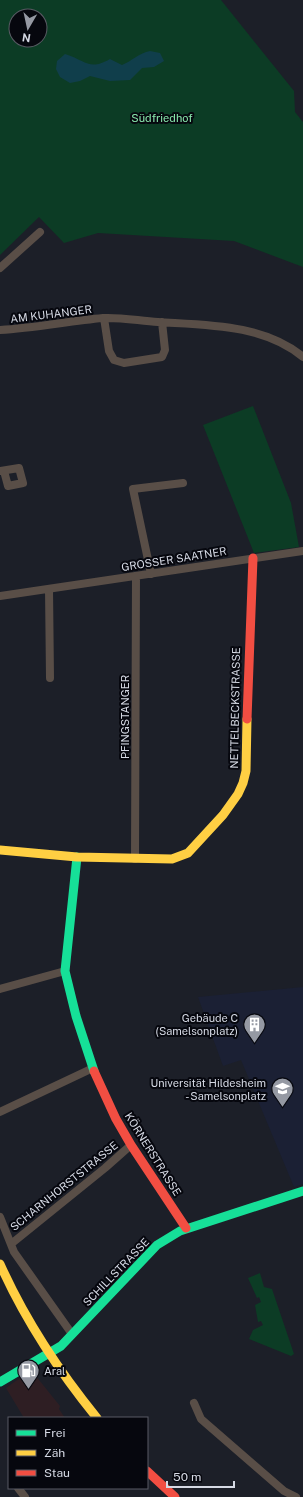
<svg xmlns="http://www.w3.org/2000/svg" width="303" height="1497" font-family="'Public Sans',sans-serif">
<rect width="100%" height="100%" fill="#1c1f28"/>
<path fill="#2e1e23" d="M31,1370L60,1406L59,1409L65,1418H24L6,1388Z"/>
<path fill="#1b2034" d="M303,987V1184L294,1187L241,1060L223,1066L198,997Z"/>
<path fill="#0c3c25" fill-rule="evenodd" d="M0,0H221L294,91L295,112L303,122V267L234,241L98,233L64,243L39,217L0,255ZM16,16H40V40H16Z
M253,406L291,503L299,547L254,553L203,425Z
M260,1273L264,1287L272,1289L294,1354L291,1356L249,1339L253,1330L263,1325L261,1321L258,1322L255,1305L261,1302L259,1297L257,1298L248,1278Z"/>
<path fill="#103e4b" d="M150,51L160,53L164,61L154,67L142,68L130,80L110,81L90,76L80,81L70,83L60,77L56,69L57,61L65,54C87,61 89,71 110,59L122,65C132,61 139,53 150,51Z"/>
<g fill="none" stroke-linecap="round" stroke-linejoin="round">
<path stroke="#594e47" stroke-width="8" d="M0,268L40,232
M104,318L109,351L114,360L124,363L162,357L165,350L162,322
M0,330C35,328 69,321 103,318C121,317 140,321 158,322C206,325 264,324 303,357
M0,471L19,468L23,483L8,486L4,471
M151,574L133,489L183,483
M49,589L50,678
M0,596L303,551
M135,859L136,576
M0,989L65,971
M0,1112L93,1068
M0,1217L14,1252L72,1334
M11,1244L105,1168L131,1145
M194,1403L201,1419L284,1491L296,1497
M18,1488L25,1497"/>
<path stroke="#16e098" stroke-width="9" d="M77,857L65,971L76,1016L94,1071
M0,1382L61,1346L157,1245L180,1231L303,1191"/>
<path stroke="#ffcf43" stroke-width="9" d="M0,850L77,857L172,859L188,853L223,815L238,794L243,783L246,771L247,719
M0,1264C25,1320 58,1370 97,1418"/>
<path stroke="#f24e42" stroke-width="9" d="M247,719L253,558
M94,1071L116,1119L131,1145L186,1228
M147,1471L175,1497"/>
</g>
<defs>
<symbol id="building-pin" viewBox="-11 -11 22 30"><path d="M0 17L-7.5 6A9.5 9.5 0 1 1 7.5 6Z" fill="#9599a3" stroke="#06070e"/><path d="M-4-6H4V6H1V3H-1V6H-4ZM-2.5-4.3h1.7v1.8h-1.7ZM.8-4.3h1.7v1.8H.8ZM-2.5-1h1.7V.8h-1.7ZM.8-1h1.7V.8H.8Z" fill="#fff"/></symbol>
<symbol id="university-pin" viewBox="-11 -11 22 30"><path d="M0 17L-7.5 6A9.5 9.5 0 1 1 7.5 6Z" fill="#9599a3" stroke="#06070e"/><path d="M0-5L7-2L0 1L-7-2ZM-4 1L0 2.5L4 1V4Q0 6-4 4Z" fill="#fff"/></symbol>
<symbol id="fuel-pin" viewBox="-11 -11 22 30"><path d="M0 17L-7.5 6A9.5 9.5 0 1 1 7.5 6Z" fill="#9599a3" stroke="#06070e"/><path d="M-5.5-6h7V0h2V4h1.3V-2.5L3-4.5l.8-.8L6-3V5H2.5V1h-1V6h-7ZM-4.2-4.7v3.2H.2V-4.7Z" fill="#fff"/></symbol>
</defs>
<g fill-rule="evenodd">
<use href="#building-pin" x="242" y="1012" width="25" height="34"/>
<use href="#university-pin" x="270" y="1076" width="25" height="34"/>
<use href="#fuel-pin" x="16" y="1358" width="25" height="34"/>
</g>
<g text-anchor="middle" stroke-width="4" stroke-linejoin="round" paint-order="stroke">
<g font-size="11" fill="#89e8ad" stroke="#06070e">
<text x="162" y="122">Südfriedhof</text>
</g>
<g font-size="11" fill="#d6dae5" stroke="#06070e">
<text transform="translate(51 314) rotate(-7)" y="4">AM KUHANGER</text>
<text transform="translate(174 559) rotate(-9)" y="4">GROSSER SAATNER</text>
<text transform="translate(235 708) rotate(-89)" y="4">NETTELBECKSTRASSE</text>
<text transform="translate(125 717) rotate(-90)" y="4">PFINGSTANGER</text>
<text transform="translate(153 1154) rotate(58)" y="4">KÖRNERSTRASSE</text>
<text transform="translate(64 1186) rotate(-39)" y="4">SCHARNHORSTSTRASSE</text>
<text transform="translate(116 1272) rotate(-46)" y="4">SCHILLSTRASSE</text>
</g>
<g font-size="11" fill="#d6dae5" stroke="#06070e" text-anchor="end">
<text x="238" y="1022">Gebäude C<tspan x="238" dy="13">(Samelsonplatz)</tspan></text>
<text x="266" y="1087">Universität Hildesheim<tspan x="266" dy="13">- Samelsonplatz</tspan></text>
<text x="44" y="1375" text-anchor="start">Aral</text>
</g>
</g>
<rect x="8" y="1417" width="140" height="72" fill="#06070e" stroke="#595b64"/>
<rect x="16" y="1430" width="20" height="6" fill="#16e098" stroke="#595b64"/>
<text x="44" y="1437" font-size="12" fill="#d6dae5">Frei</text>
<rect x="16" y="1450" width="20" height="6" fill="#ffcf43" stroke="#595b64"/>
<text x="44" y="1457" font-size="12" fill="#d6dae5">Zäh</text>
<rect x="16" y="1470" width="20" height="6" fill="#f24e42" stroke="#595b64"/>
<text x="44" y="1477" font-size="12" fill="#d6dae5">Stau</text>
<g transform="translate(28 28) rotate(189)"><circle r="19" fill="#06070e" stroke="#595b64"/>
<path d="M0-3L7 15L0 10L-7 15Z" fill="#9599a3"/>
<text y="-6" font-size="11" font-weight="bold" text-anchor="middle" fill="#d6dae5">N</text>
</g>
<path d="M167 1481v6h67v-6" fill="none" stroke="#d6dae5" stroke-width="2"/>
<text x="173" y="1481" font-size="12" fill="#d6dae5" stroke="#06070e" stroke-width="3" paint-order="stroke">50 m</text>
</svg>
